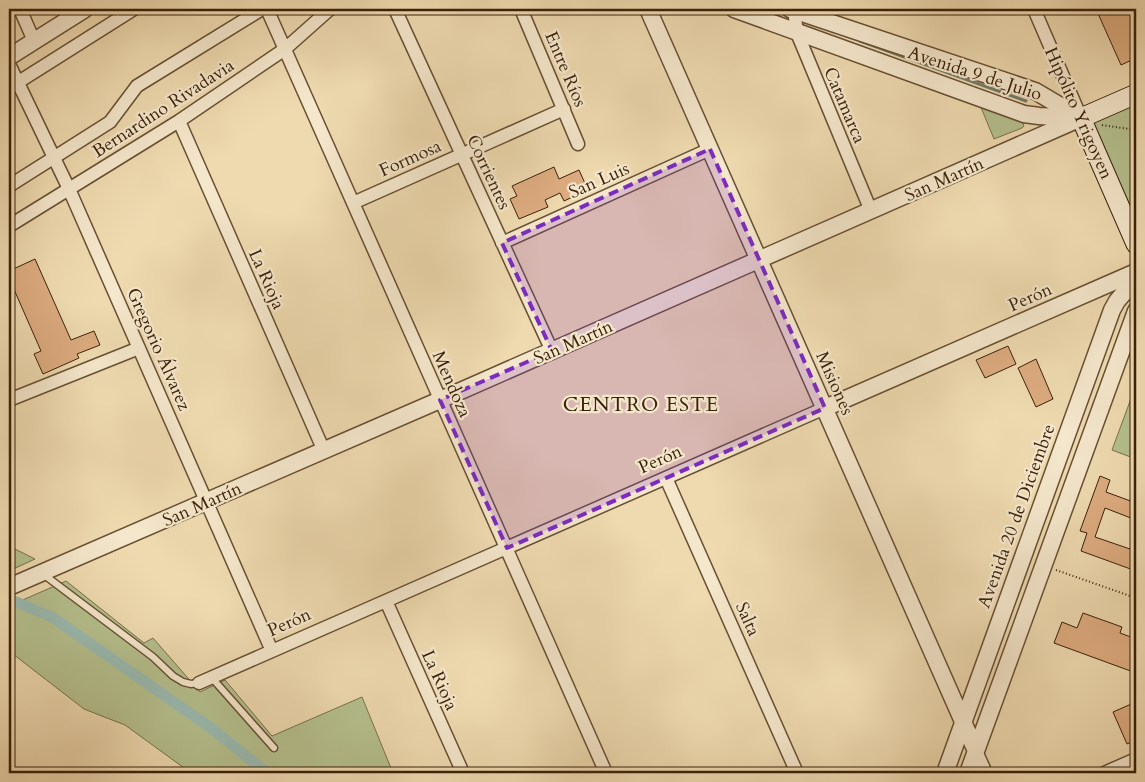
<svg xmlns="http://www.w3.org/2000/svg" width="1145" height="782" font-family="Cardo,serif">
<rect width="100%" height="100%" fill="#efdab0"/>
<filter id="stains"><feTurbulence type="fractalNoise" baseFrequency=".004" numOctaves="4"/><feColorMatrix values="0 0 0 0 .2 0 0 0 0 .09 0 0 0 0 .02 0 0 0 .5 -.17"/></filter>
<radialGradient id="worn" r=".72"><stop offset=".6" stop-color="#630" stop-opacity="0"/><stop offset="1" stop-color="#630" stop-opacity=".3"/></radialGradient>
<path fill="#b5c08e" stroke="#78714c" d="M1136,100V228L1092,126L1094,120Z
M980,105L1022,121L1024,126L1022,128L994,139Z
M1136,385V459L1112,450Z
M9,546L35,559L9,571Z
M66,581L144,643L153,638L200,692L225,680L272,736L362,697L393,773H191L125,725L84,709L9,651V606Z"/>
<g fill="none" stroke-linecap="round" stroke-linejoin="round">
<path stroke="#747d6d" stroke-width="3" d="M770,9H772
M860,41L1026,101"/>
<path stroke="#9abab0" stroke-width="11" d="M9,599L52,617L211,728L267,773"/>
</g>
<path fill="#ddac80" stroke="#3a2209" d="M1096,9H1136V58L1121,65Z
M554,167L559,179L579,170L588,190L564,201L560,193L545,200L548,207L519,219L510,199L517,196L512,186Z
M35,259L71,340L94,331L100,345L77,354L79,358L43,374L34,354L41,351L9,278V271Z
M1008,346L1016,364L985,378L976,360Z
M1036,359L1053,399L1036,407L1018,368Z
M1100,476L1110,480L1106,492L1136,503V520L1105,508L1095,537L1130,549L1135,534H1136V571L1081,551L1087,533L1080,531Z
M1083,613L1122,627L1120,633L1136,639V673L1054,643L1062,622L1077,628Z
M1136,702V740L1127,744L1113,712Z"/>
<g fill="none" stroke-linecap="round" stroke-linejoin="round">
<defs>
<path id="service" d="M43,574L153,657L173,676L183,682L191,684L199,683
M212,678L274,748"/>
<path id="minor" d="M20,9L34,41
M267,9C379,264 494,518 606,773
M395,9L552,351
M521,9L578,144
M1034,9L1081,118
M794,10L797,33L805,52L871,211
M9,64L69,189L272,651
M9,88L134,9
M179,121L324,451
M9,186L110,122L137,86L262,9
M353,203L564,109
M9,226L179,121L285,49L330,9
M502,243L710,149
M9,400L139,348
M666,478L797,773
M386,601L463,773
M199,683L825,408
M976,751L986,773
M1104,773L1136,759"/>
<path id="tertiary" d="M648,9L976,751
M734,9L1024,114L1039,116L1077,118
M790,9L1035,91L1079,117
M9,57L85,9
M825,408L1136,272
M9,587L440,400L1081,118
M945,773L1112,310L1117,301L1136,279
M968,773L1136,311"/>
<path id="secondary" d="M1136,94L1081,118L1136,244"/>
</defs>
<use href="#service" stroke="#675033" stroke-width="9"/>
<use href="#minor" stroke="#675033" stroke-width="15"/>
<use href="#tertiary" stroke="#675033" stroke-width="19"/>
<use href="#secondary" stroke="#3a2209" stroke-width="21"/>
<path stroke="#3a2209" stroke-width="2" stroke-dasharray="1 2.5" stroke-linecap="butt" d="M1102,125L1136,130
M1056,570L1136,598"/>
<use href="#service" stroke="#f5e7cc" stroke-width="6"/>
<use href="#minor" stroke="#f5e7cc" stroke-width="12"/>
<use href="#tertiary" stroke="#f5e7cc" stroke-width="16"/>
<use href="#secondary" stroke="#f5e7cc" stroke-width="19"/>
</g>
<path fill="#7b2cbf" fill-opacity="0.2" stroke="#7b2cbf" stroke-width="4" stroke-dasharray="10 6" stroke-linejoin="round" d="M710,149L825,408L507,548L440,400L552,351L502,243Z"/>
<g text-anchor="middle" stroke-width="4.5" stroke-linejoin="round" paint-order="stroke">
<g font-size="18" fill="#3a2209" stroke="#f5e7cc">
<text transform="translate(566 69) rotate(67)" y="6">Entre Ríos</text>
<text transform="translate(975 73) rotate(18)" y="6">Avenida 9 de Julio</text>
<text transform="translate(845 105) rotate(67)" y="6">Catamarca</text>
<text transform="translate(163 108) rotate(-33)" y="6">Bernardino Rivadavia</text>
<text transform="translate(1079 113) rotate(66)" y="6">Hipólito Yrigoyen</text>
<text transform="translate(410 158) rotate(-24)" y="6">Formosa</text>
<text transform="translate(489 172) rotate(65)" y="6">Corrientes</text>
<text transform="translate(944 179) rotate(-24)" y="6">San Martín</text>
<text transform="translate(599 180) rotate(-24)" y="6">San Luis</text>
<text transform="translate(267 279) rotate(66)" y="6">La Rioja</text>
<text transform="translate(1030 297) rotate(-24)" y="6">Perón</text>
<text transform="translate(573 342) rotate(-24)" y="6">San Martín</text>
<text transform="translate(159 349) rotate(66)" y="6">Gregorio Álvarez</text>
<text transform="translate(835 383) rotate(66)" y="6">Misiones</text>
<text transform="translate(452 384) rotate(66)" y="6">Mendoza</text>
<text transform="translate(660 459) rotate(-24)" y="6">Perón</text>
<text transform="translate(202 504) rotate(-24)" y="6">San Martín</text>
<text transform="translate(1016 516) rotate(-70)" y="6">Avenida 20 de Diciembre</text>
<text transform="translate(748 619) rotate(66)" y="6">Salta</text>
<text transform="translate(289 622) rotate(-24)" y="6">Perón</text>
<text transform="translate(440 680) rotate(66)" y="6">La Rioja</text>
</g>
<g font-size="20" letter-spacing="1" fill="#3a2209" stroke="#f5e7cc">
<text x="641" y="411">CENTRO ESTE</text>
</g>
</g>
<rect width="1145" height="782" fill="none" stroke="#efdab0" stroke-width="30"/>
<rect x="10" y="10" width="1125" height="762" fill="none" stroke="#3a2209" stroke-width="2.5"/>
<rect x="15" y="15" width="1115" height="752" fill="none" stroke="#3a2209"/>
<rect width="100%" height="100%" filter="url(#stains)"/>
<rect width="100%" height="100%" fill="url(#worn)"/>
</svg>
